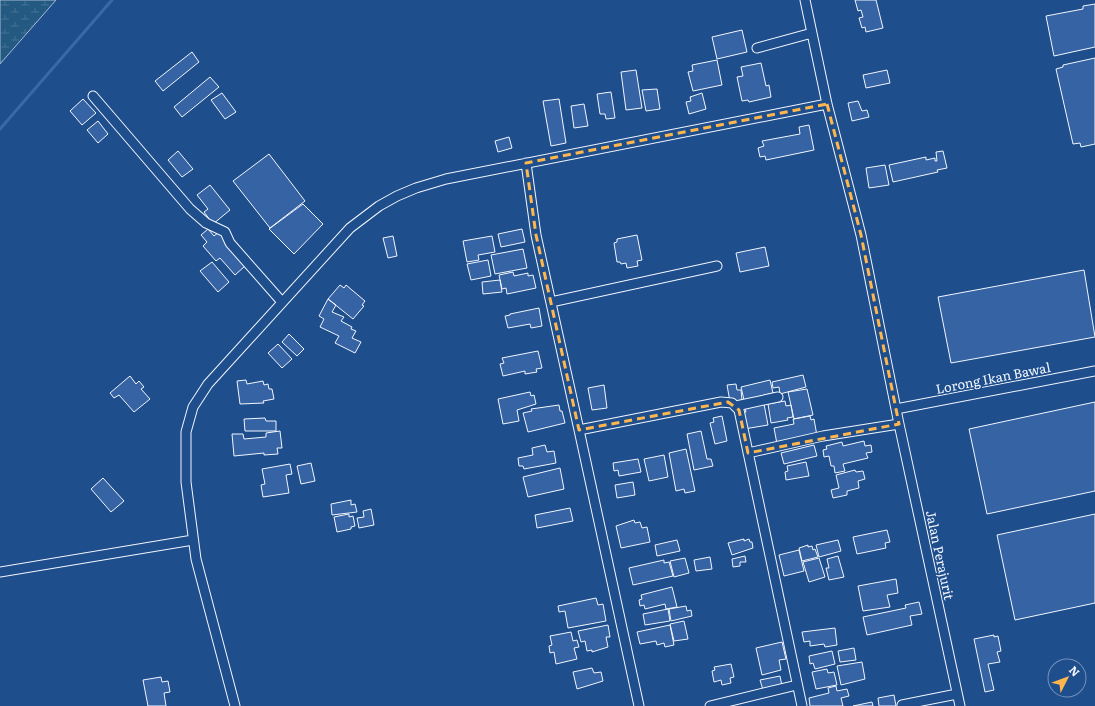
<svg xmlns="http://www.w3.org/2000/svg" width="1095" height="706" font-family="Literata,serif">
<defs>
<pattern id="wetland-marsh" width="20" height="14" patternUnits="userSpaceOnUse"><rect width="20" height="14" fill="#245a82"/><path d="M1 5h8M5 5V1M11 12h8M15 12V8" fill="none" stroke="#447295"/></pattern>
</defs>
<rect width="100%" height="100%" fill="#1f4e8c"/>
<path fill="url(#wetland-marsh)" stroke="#a8bbd7" d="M0,0H56L0,64Z"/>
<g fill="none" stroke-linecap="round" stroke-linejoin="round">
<path stroke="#3b69a3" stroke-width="3" d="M0,129L112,0"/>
</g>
<path fill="#3563a3" stroke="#f2f6ff" d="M855,0H876L883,28L866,32L865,27L862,28L859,18L863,17L861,10L858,11Z
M1095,4V47L1054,56L1046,16L1083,9V6Z
M742,30L747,52L717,59L712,37Z
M192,52L199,62L163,91L155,81Z
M1095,58V144L1081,147L1080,143L1073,144L1056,69L1063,67V65Z
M717,60L722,85L693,91L688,72L693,71L692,65Z
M761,63L766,86L769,85L771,97L749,102L748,100L742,101L737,77L743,76L741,67Z
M636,70L642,108L626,110L621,72Z
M887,70L890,83L866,88L863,75Z
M210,77L219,87L182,117L174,107Z
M657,89L660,109L646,111L642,90Z
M611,92L615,118L606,119L605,114H600L597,94Z
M222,93L236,112L225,119L211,100Z
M702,93L706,109L689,114L686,102L691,101L690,97Z
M83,99L96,113L82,125L70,111Z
M559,99L566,143L551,146L543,101Z
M858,101L862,111L867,110L869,117L852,121L848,103Z
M584,104L588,126L574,128L571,106Z
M98,121L108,134L98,143L87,130Z
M809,125L814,150L766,160L765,156L760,157L758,148L764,146L762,141L800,134L799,127Z
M509,137L512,148L498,152L495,141Z
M178,151L193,169L182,177L168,160Z
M943,151L947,168L937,170L938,172L893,182L889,165L926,157V160L935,158V161H937L936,152Z
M269,154L305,201L270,228L233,181Z
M885,165L889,185L869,188L866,168Z
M210,185L230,210L213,224L204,212L208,209L197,195Z
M303,204L323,224L294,254L269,229Z
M208,229L214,236L219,232L245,266L235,275L220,258L216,261L203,246L207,242L201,235Z
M522,229L525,242L501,247L498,234Z
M637,235L642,260L637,261L638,266L627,268L626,263L621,264L620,262H617L614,243L617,242V239Z
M393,236L397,256L388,258L383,238Z
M492,236L495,252L478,255L479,260L467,262L463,241Z
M765,247L769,266L740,272L736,253Z
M523,249L527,268L495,274L491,255Z
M488,260L491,276L471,280L467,264Z
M212,262L229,282L218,292L200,271Z
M1084,270L1095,337L951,363L938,297Z
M513,272L514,276L528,273V276L533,275L536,288L507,294L506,288L502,289L499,275Z
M500,280L502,292L483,294L482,282Z
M340,285L344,288L346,285L365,301L362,305L364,306L353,319L328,299Z
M328,299L336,305L332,312L344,317L341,321L352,327L351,329L356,331L352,338L361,342L355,353L335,343L339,336L320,327L324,319L319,316Z
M539,308L542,326L531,328L530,324L508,328L505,316L510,315V314Z
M289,334L304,349L297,356L282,342Z
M278,344L292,359L282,368L268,353Z
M538,351L542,368L536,369L537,372L525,374V371L503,376L500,364L504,363L502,358Z
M803,375L806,387L780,394L779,387L773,388L772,382Z
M130,376L136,384L139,381L144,387L141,389L150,399L134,412L119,395L114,398L110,393Z
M246,380L247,384L263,381L264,385L268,384L269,389H272L274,399L263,401L264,403L240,404L237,381Z
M770,380L773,393L744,400L741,387Z
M736,384L737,390H741L742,400L730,402L727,385Z
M604,385L607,408L592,410L588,388Z
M807,389L813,415L794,419L788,392Z
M530,392L531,396L534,395L536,404L517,410L519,421L503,424L498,399Z
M785,401L786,406L791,405L793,417L787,418L788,420L771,423L768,404Z
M1095,402V491L987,514L969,429Z
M764,404L768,425L744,429L741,413L746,412L745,408Z
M559,405L560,411H562L565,423L528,432L523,413L532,411L531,409Z
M722,416L727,441L715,444L710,423L714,422L713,418Z
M810,416L811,420L814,419L817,436L777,444L774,428L794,424L793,419Z
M265,418L266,421H276V431H245L244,419Z
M280,431L282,448H277L278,454L264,455V453L234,456L232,434H243L244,439L266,437V433Z
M701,431L707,459H711L713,466L694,470L687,434Z
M864,441L865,446L871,445L872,452L866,453L868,458L843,464L845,471L835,473L834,466H831L829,456L824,457L823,450L827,449L826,446L842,442L843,446Z
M545,445L547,452L554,451L556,463L524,469L523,466H519L518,458L533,455L532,448Z
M814,445L817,456L784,464L781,453Z
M686,449L695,491L685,493L684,489L676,491L669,453Z
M664,455L668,477L649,481L644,459Z
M638,459L641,472L619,476L618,470L614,471L613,463Z
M806,462L809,476L786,480L785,472L788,471L787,466Z
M311,463L315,481L301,484L297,466Z
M290,464L292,474L286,475L289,493L263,497L261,485L265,484L262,469Z
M560,468L564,489L528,497L523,477Z
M855,470L856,472L863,471L865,479L858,481L859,488L847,491V495L833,498L831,490L839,488L836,475Z
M103,478L124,501L111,512L91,489Z
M633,482L635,495L617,498L615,485Z
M351,500V505L355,504L357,512L332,515L331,504Z
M570,508L573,521L537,528L535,515Z
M371,509L374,525L359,528L357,518L364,517L363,511Z
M349,514V517L353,516L355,526L351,527V529L337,532L334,517Z
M1095,514V603L1015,620L997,535Z
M634,520L635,523L640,522L642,528L647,527L650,542L621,548L616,526Z
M887,530L890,542L885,543L886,548L857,554L853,537Z
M744,539V541L749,539L750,542H752L753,548L732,555L728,543Z
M677,540L680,551L657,556L655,545Z
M838,540L841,551L819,557L816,545Z
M808,545V547L812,546L813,550L815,549L818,557L802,561L799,548Z
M799,550L804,571L784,576L779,555Z
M745,556L746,562H740V566L733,567L732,559Z
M838,556L844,577L829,580L826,568H829L827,559Z
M710,557L712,569L696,571L694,560Z
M685,558L689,573L674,577L670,561Z
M819,558L825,577L809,582L803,562Z
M664,560V563L669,562L673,576L633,585L629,568Z
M896,579L898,593L887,595L890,607L863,611L858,586Z
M672,587L677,607L666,609L665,604L645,609L644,605L640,606L639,600L642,599L641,595Z
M596,598L598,605L603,604L606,621L568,628L565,611L559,612L558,606Z
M919,602L922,614L910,616L912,625L867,635L863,617L906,608L905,605Z
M686,606L687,611L691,610L692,616L671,621L669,609Z
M668,609L670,621L645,625L643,614Z
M684,621L688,639L674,641L670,624Z
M608,625L610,637H606L608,647L592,652V650L587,651L585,641L581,642L578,631Z
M670,625L674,645L665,647L664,643L657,645L656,641L640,644L637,632Z
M835,628L837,645L825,647L824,644L810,646V641L804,642L802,632Z
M571,632L573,641L577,640L579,647L574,648L577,659L556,664L554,652L550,653L549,646L552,645L550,636Z
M994,635V637L998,636L1001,651L997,652L1000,662L988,664L994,690L985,692L974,639Z
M782,642L786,659L779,660L781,670L762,675L756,648Z
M854,648L856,660L840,662L838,651Z
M832,651L835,664L815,669L813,663L810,664L809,656Z
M862,662L865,679L841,685L837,666Z
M731,664L734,677L730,678L731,683L722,685L721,680L714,682L712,671L715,670L714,667Z
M592,668L594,673L601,672L603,681L577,689L573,672Z
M827,669L828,673L834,672L837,685L816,689L812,672Z
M780,676L782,686L763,690L760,680Z
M161,677L162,682L168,681L170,692L164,693L166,706H148L143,680Z
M836,686L837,691L847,689L849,696L841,698L843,706H810L809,698L829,693L828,688Z
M894,695L896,706H879L878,698Z
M872,702L873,706H853Z"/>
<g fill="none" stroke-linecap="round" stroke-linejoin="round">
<defs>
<path id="minor" d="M805,0L827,104L861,235L899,424L960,706
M757,48L812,33
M93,96L190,209L206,223L225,232L230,243L282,302
M526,163L536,235L579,430L721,402L732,403L739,410L802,706
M551,302L717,266
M736,406L778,397
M896,409L1095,371
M579,430L639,706
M748,453L823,436L899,424
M0,572L193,540
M902,705L957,694
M235,706L196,559L186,482V432L193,407L208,384L350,228L379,206L397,196L416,188L446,179L827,104
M710,706L797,685"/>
</defs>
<use href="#minor" stroke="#f2f6ff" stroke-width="11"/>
<use href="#minor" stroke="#1f4e8c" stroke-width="9"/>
</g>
<path fill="none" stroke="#ffb74d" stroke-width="3" stroke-dasharray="8 5" stroke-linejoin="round" d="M827,104L861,235L899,424L748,453L739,410L728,402L579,430L536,235L526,163Z"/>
<g text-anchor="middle" stroke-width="3" stroke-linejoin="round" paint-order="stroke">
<g font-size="13" fill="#f2f6ff" stroke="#1f4e8c">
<text transform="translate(993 378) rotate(-11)" y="5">Lorong Ikan Bawal</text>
<text transform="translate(940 555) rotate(78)" y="5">Jalan Perajurit</text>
</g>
</g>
<g transform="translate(1067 678) rotate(48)"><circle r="19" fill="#1f4e8c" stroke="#7391ba"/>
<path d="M0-3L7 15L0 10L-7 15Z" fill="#ffb74d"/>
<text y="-6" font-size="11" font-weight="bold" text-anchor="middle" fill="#f2f6ff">N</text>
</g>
</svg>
